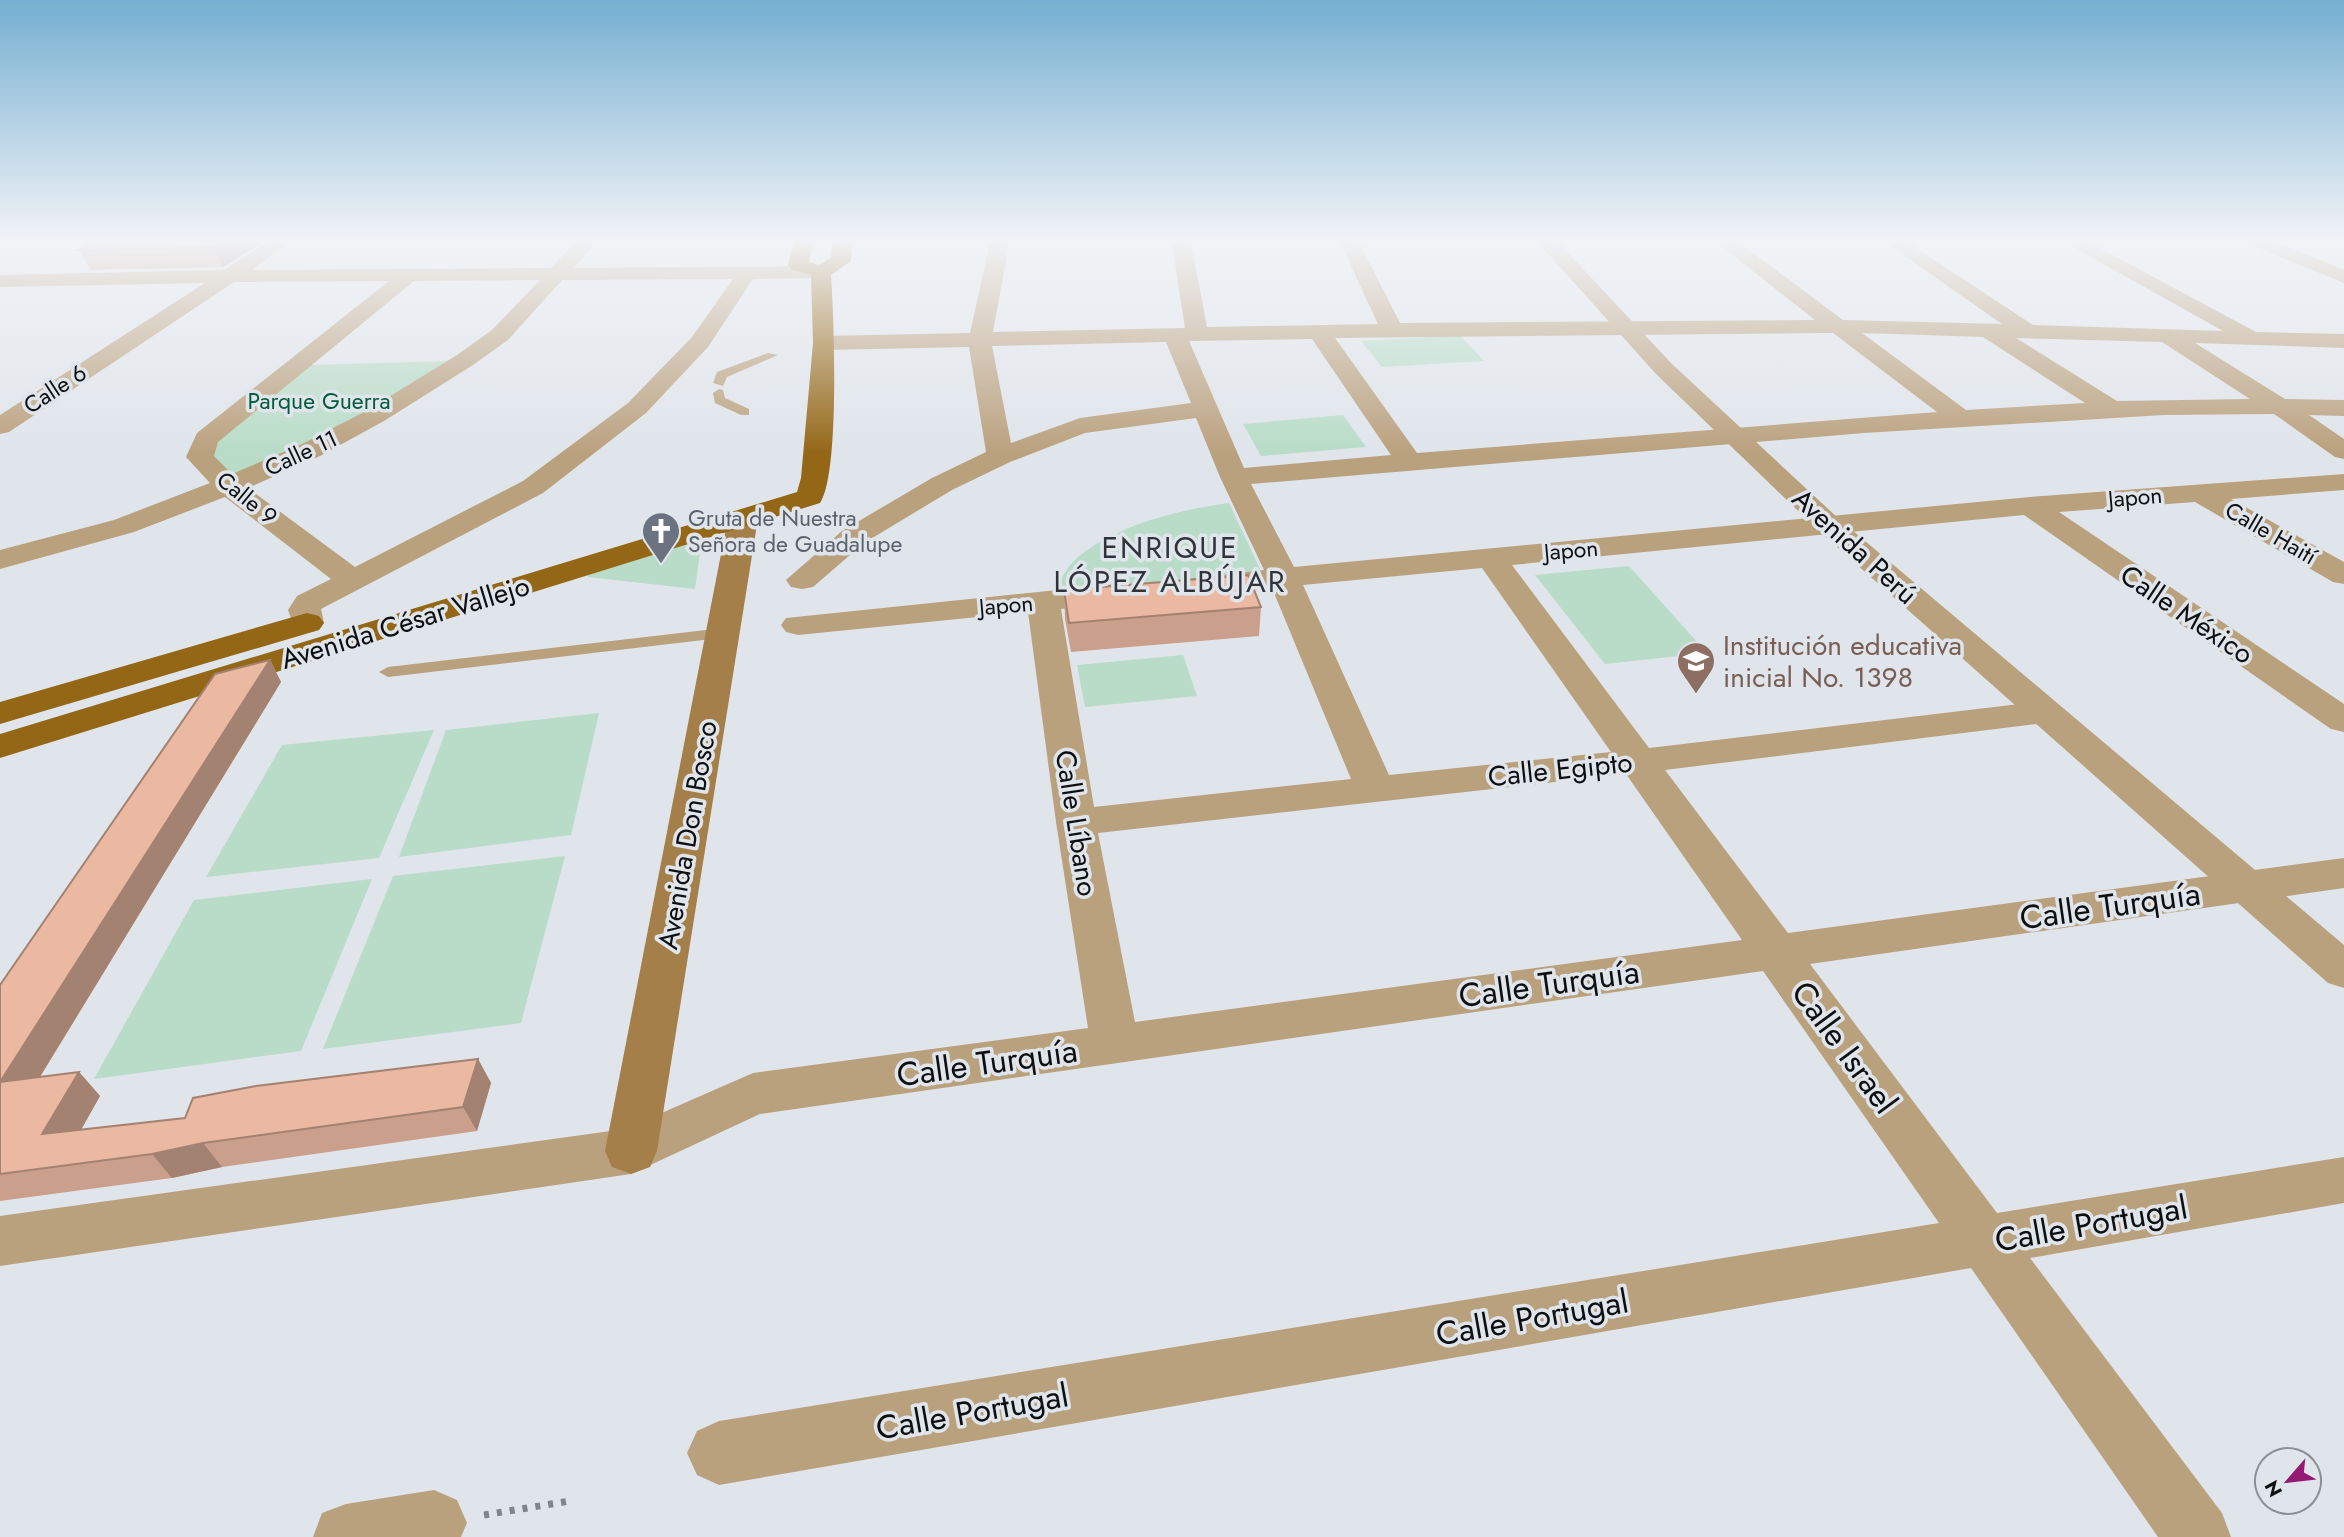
<svg xmlns="http://www.w3.org/2000/svg" width="2344" height="1537" font-family="Jost,sans-serif">
<rect width="100%" height="100%" fill="#e0e5eb"/>
<path fill="#b8dcc7" d="M1460,335L1484,361L1382,367L1361,341Z
M452,361L343,429L232,477L211,459L204,444L307,365Z
M1343,415L1366,447L1261,456L1243,424Z
M1229,503L1261,571L1053,595C1059,584 1064,571 1073,562C1108,527 1181,509 1229,503Z
M702,537L695,589L588,577L587,570Z
M1629,566L1707,653L1605,664L1535,575Z
M1183,655L1197,696L1085,707L1077,665Z
M599,713L571,835L399,857L446,730Z
M434,730L379,858L206,877L282,745Z
M565,856L521,1023L323,1049L393,876Z
M372,879L301,1051L94,1079L194,900Z"/>
<g fill="none" stroke-linecap="round" stroke-linejoin="round">
<path stroke="#818589" stroke-width="7" stroke-dasharray="5 8" stroke-linecap="butt" d="M484,1515L570,1501"/>
<path fill="#baa17e" fill-rule="evenodd" d="M768,353L778,355L727,377L723,386L713,383L717,372Z
M719,389L723,390L725,398L749,409V415H741L715,403L713,393Z
M723,628L731,633L729,637L388,677L379,672L388,667Z"/>
<path fill="#baa17e" fill-rule="evenodd" d="M274,238H296L252,270L551,268L579,238H599L574,268L821,266L828,268L831,272L828,276L821,278L753,279L708,347L646,413L543,493L321,609L324,623L319,630L307,633L295,630L288,610L297,596L331,579L225,497L134,532L0,569V550L114,520L210,483L186,457L197,433L389,281L234,282L9,432L0,434V415L205,283L0,287V275L224,270ZM733,279L692,337L628,403L523,481L355,567L248,488L320,456L384,421L473,365L508,340L562,280ZM540,280L492,330L457,355L366,411L302,444L232,474L214,456L218,442L414,281Z
M991,238H1010L993,332L1185,328L1171,238H1190L1207,327L1378,324L1338,238H1357L1400,323L1815,320L1711,238H1733L1843,320L2002,324L1879,238H1901L2033,325L2223,331L2057,238H2081L2256,332L2344,334V348L2195,343L2285,399L2344,400V416L2309,415L2344,439V459L2335,457L2274,414L2164,415L1864,433L1251,484L1294,567L2030,497L2344,474V490L2231,499L2344,562V584L2333,582L2195,502L2059,512L2344,704V732L2331,729L2024,515L1512,565L1649,748L2044,701L2057,704L2062,712L2057,720L2044,723L1665,770L1788,933L2344,858V888L1810,964L1997,1213L2344,1157V1203L2030,1258L2222,1513L2231,1537H2158L1971,1268L719,1485L697,1475L687,1453L697,1431L719,1421L1939,1223L1763,971L760,1114L631,1174L0,1266V1216L625,1129L753,1073L1088,1028L1056,822L1028,612L798,635L786,632L781,625L786,618L1116,584L1127,587L1132,594L1127,601L1061,609L1094,807L1351,779L1272,588L1197,596L1186,593L1181,586L1186,579L1264,570L1220,477L1196,418L1085,433L1010,462L952,490L864,543L813,587L802,589L791,587L786,580L842,531L932,478L986,452L969,347L824,350L816,348L813,343L816,338L824,336L970,333ZM1833,333L1937,412L1417,453L1335,338ZM1862,333L1983,337L2085,403L1966,410ZM2016,338L2162,342L2250,399L2117,401ZM1312,339L1391,455L1244,468L1189,341ZM1166,342L1191,403L1080,418L1011,443L992,346ZM1482,568L1611,752L1389,775L1303,585ZM1626,774L1742,940L1135,1022L1098,833Z
M2241,238H2267L2344,270V283L2243,242Z
M434,1490L457,1500L467,1523L461,1537H313L322,1513L346,1504Z"/>
<path fill="#baa17e" fill-rule="evenodd" d="M1534,238H1554L1672,364L1839,519L2344,945V988L2328,983L1819,531L1656,374Z"/>
<path fill="#a47f49" fill-rule="evenodd" d="M743,509L753,512L758,518L657,1151L650,1167L631,1174L612,1167L605,1151L728,518L733,512Z"/>
<path fill="#946717" fill-rule="evenodd" d="M795,238H814L809,262L819,265L831,258L833,238H853L851,261L831,275C834,316 840,474 820,503L0,758V734L797,492L801,478L813,343L811,275L791,269L788,265Z
M307,613L319,616L324,623L319,630L0,724V702Z"/>
</g>
<path fill="#ca9f8b" d="M269,238L223,267L90,270L79,250Z
M1064,590L1261,607L1259,636L1071,652L1065,619Z
M270,660L281,682L40,1077L79,1072L100,1096L81,1130L185,1118L478,1059L491,1083L477,1131L222,1167L172,1178L0,1201V985Z"/>
<path fill="#a48271" d="M228,238H269L223,267L214,247Z
M270,660L281,682L22,1106L0,1082Z
M478,1059L491,1083L477,1131L463,1107Z
M79,1072L100,1096L65,1158L42,1134Z
M203,1143L222,1167L172,1178L152,1154Z"/>
<path fill="#ebb9a2" stroke="#a48271" stroke-width="2" d="M99,238H228L214,247L79,250Z
M1248,575L1261,607L1069,623L1064,590Z
M270,660L0,1082L79,1072L42,1134L185,1118L193,1098L256,1086L478,1059L463,1107L203,1143L152,1154L0,1174V985L215,674Z"/>
<linearGradient id="sky" x2="0" y2="1"><stop stop-color="#75afd1"/><stop offset="0.53" stop-color="#f1f3f6"/><stop offset="1" stop-color="#f1f3f6" stop-opacity="0"/></linearGradient>
<rect width="2344" height="453" fill="url(#sky)"/>
<defs>
<symbol id="church-pin" viewBox="-11 -11 22 30"><path d="M0 17L-7.5 6A9.5 9.5 0 1 1 7.5 6Z" fill="#6b7280" stroke="#e0e5eb"/><path d="M-1.2-6h2.4v3.5h3.3v2.4h-3.3V6h-2.4V-.1h-3.3v-2.4h3.3Z" fill="#fff"/></symbol>
<symbol id="school-pin" viewBox="-11 -11 22 30"><path d="M0 17L-7.5 6A9.5 9.5 0 1 1 7.5 6Z" fill="#8d6e63" stroke="#e0e5eb"/><path d="M0-5L7-2L0 1L-7-2ZM-4 1L0 2.5L4 1V4Q0 6-4 4Z" fill="#fff"/></symbol>
</defs>
<g fill-rule="evenodd">
<use href="#church-pin" x="639" y="509" width="44" height="60"/>
<use href="#school-pin" x="1674" y="639" width="44" height="60"/>
</g>
<g text-anchor="middle" stroke-width="7" stroke-linejoin="round" paint-order="stroke">
<g font-size="23" fill="#0d0f11" stroke="#e0e5eb">
<text transform="translate(55 389) rotate(-33)" y="8">Calle 6</text>
<text transform="translate(301 453) rotate(-25)" y="8">Calle 11</text>
<text transform="translate(2135 497) rotate(-5)" y="8">Japon</text>
<text transform="translate(247 498) rotate(39)" y="8">Calle 9</text>
<text transform="translate(2271 533) rotate(30)" y="8">Calle Haití</text>
<text transform="translate(1571 550) rotate(-5)" y="8">Japon</text>
<text transform="translate(1006 605) rotate(-5)" y="8">Japon</text>
</g>
<g font-size="23" fill="#015d3a" stroke="#e0e5eb">
<text x="319" y="409">Parque Guerra</text>
</g>
<g font-size="23" fill="#5b616d" stroke="#e0e5eb" text-anchor="start">
<text x="688" y="526">Gruta de Nuestra<tspan x="688" dy="26">Señora de Guadalupe</tspan></text>
</g>
<g font-size="28" fill="#0d0f11" stroke="#e0e5eb">
<text transform="translate(1855 546) rotate(42)" y="10">Avenida Perú</text>
<text transform="translate(2187 614) rotate(34)" y="10">Calle México</text>
<text transform="translate(405 622) rotate(-17)" y="10">Avenida César Vallejo</text>
<text transform="translate(1560 769) rotate(-6)" y="10">Calle Egipto</text>
<text transform="translate(1077 823) rotate(81)" y="10">Calle Líbano</text>
<text transform="translate(687 835) rotate(-80)" y="10">Avenida Don Bosco</text>
</g>
<g font-size="28" fill="#785e54" stroke="#e0e5eb" text-anchor="start">
<text x="1723" y="655">Institución educativa<tspan x="1723" dy="32">inicial No. 1398</tspan></text>
</g>
<g font-size="30" letter-spacing="2" fill="#31353a" stroke="#e0e5eb">
<text x="1170" y="558">ENRIQUE<tspan x="1170" dy="34">LÓPEZ ALBÚJAR</tspan></text>
</g>
<g font-size="33" fill="#0d0f11" stroke="#e0e5eb">
<text transform="translate(2110 905) rotate(-8)" y="12">Calle Turquía</text>
<text transform="translate(1549 983) rotate(-8)" y="12">Calle Turquía</text>
<text transform="translate(1845 1047) rotate(54)" y="12">Calle Israel</text>
<text transform="translate(987 1062) rotate(-8)" y="12">Calle Turquía</text>
<text transform="translate(2091 1223) rotate(-10)" y="12">Calle Portugal</text>
<text transform="translate(1532 1317) rotate(-10)" y="12">Calle Portugal</text>
<text transform="translate(972 1411) rotate(-10)" y="12">Calle Portugal</text>
</g>
</g>
<g transform="translate(2288 1481) rotate(242)"><circle r="33" fill="#e0e5eb" stroke="#8c8f94" stroke-width="2"/>
<path d="M0-5L12 26L0 18L-12 26Z" fill="#961a74"/>
<text y="-10" font-size="19" font-weight="bold" text-anchor="middle" fill="#0d0f11">N</text>
</g>
</svg>
